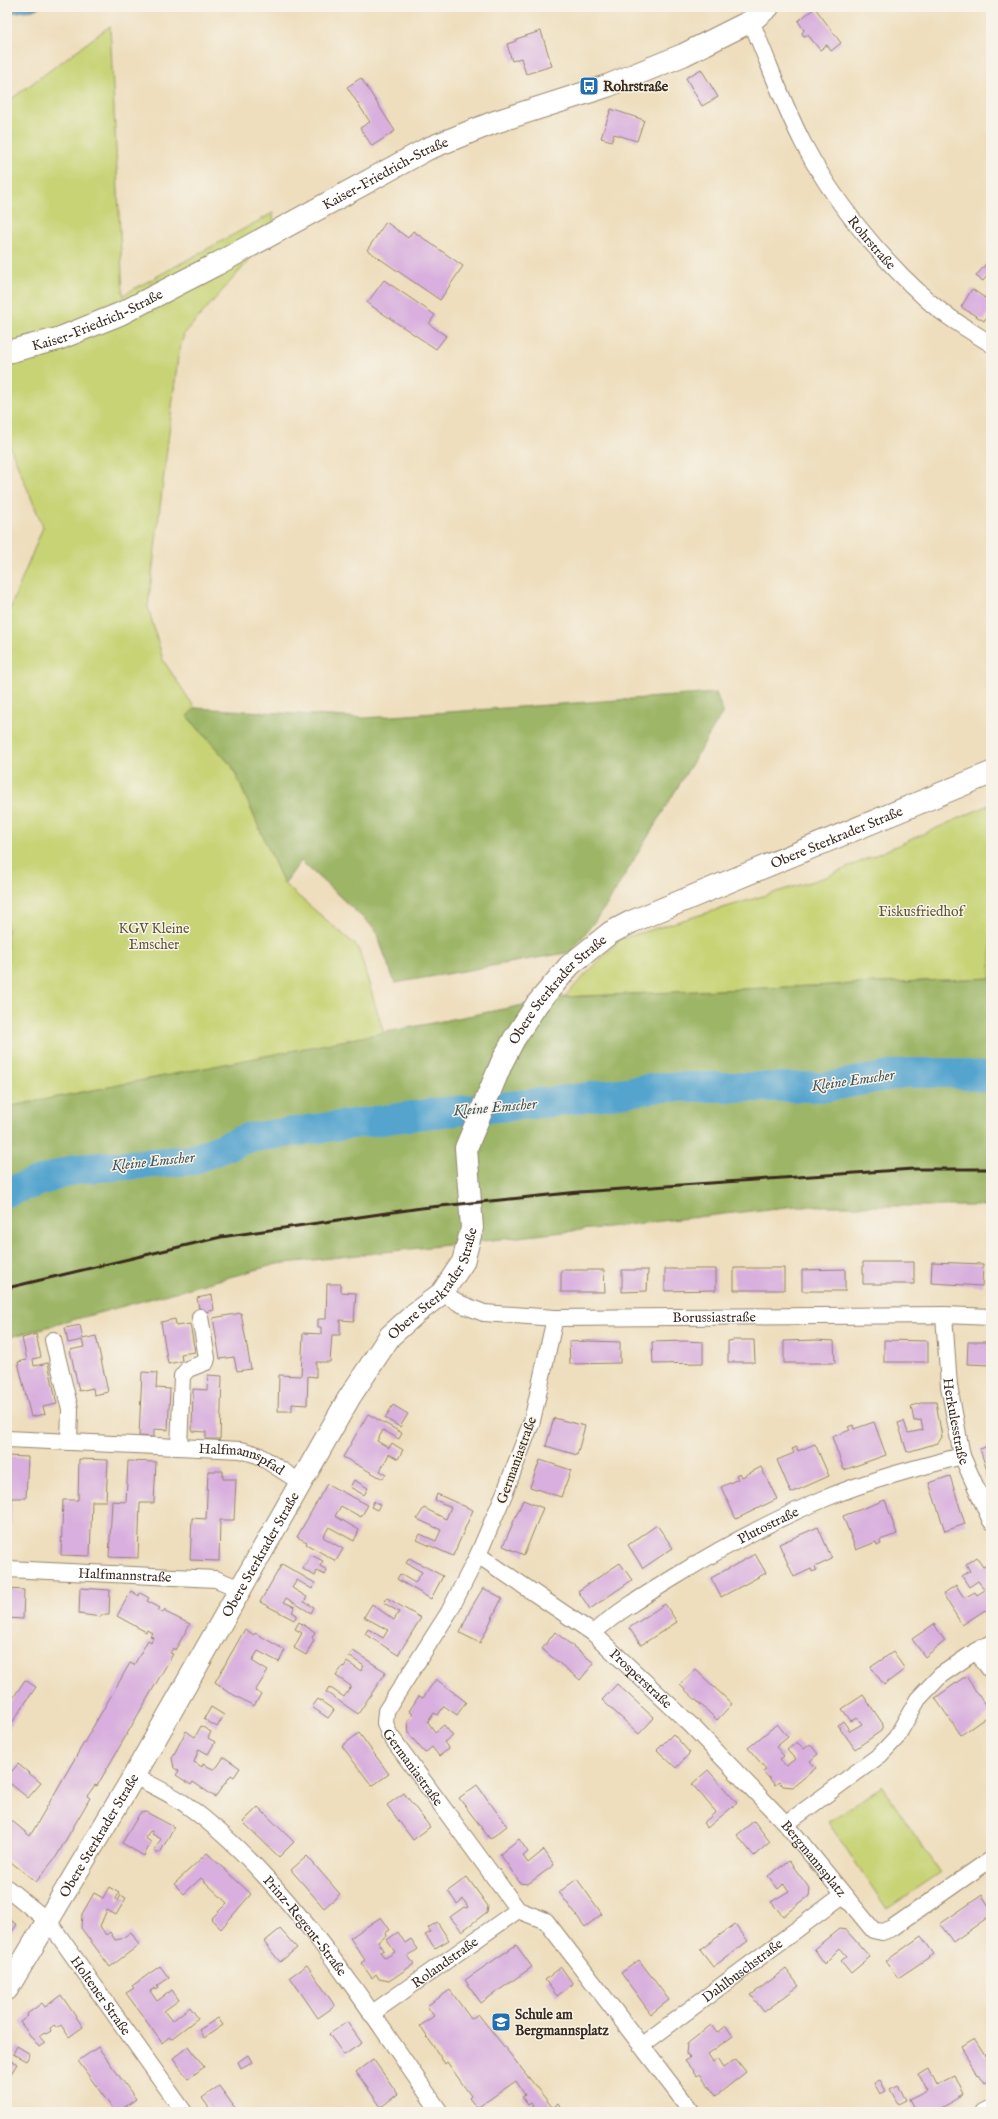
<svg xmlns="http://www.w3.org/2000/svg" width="998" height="2119" font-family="'IM FELL English',serif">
<rect width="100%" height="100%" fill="#f7f3e8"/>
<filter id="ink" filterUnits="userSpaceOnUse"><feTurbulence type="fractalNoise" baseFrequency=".025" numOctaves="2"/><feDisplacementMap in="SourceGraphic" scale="8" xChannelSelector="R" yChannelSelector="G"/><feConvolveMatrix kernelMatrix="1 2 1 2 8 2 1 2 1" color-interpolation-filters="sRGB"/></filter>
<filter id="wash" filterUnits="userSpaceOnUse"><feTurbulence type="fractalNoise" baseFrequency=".012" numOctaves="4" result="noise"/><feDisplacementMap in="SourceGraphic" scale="16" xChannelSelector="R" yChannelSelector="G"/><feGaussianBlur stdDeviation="0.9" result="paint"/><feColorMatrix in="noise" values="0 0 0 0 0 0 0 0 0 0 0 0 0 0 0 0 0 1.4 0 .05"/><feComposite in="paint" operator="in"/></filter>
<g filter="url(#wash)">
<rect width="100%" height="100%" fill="#eedebd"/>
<path fill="#c7d375" stroke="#817e4a" d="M110,26L123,295L273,213L274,232L184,334L178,357L148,607L163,660L195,708L187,716L232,766L284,884L358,947L384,1034L7,1107V616L43,527L7,439V102Z
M991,804V978L564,997L620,939L826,877Z
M882,1786L940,1873L887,1909L828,1822Z"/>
<path fill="#9db566" stroke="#6c7042" d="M716,693L723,712L606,906L571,952L395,983L375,929L301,861L284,884L232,766L187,716L195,708L364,718Z
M991,978V1206H796L277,1264L7,1338V1107L564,997Z"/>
<path fill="#54a4ce" stroke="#486776" d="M7,7H40L33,10L7,13Z"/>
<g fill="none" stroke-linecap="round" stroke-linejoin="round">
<path stroke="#54a4ce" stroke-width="30" d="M7,1192L76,1169L192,1160L247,1138L434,1113L551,1102L663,1087H826L905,1073H950L991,1078"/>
</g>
<g id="blocks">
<path fill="#d8afde" d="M815,8L841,43L831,51L827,45L820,50L808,35L804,36L802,33L804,30L798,21Z
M541,31L552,66L526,74L521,58L512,61L507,44L516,41V39Z
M701,69L718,97L702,106L686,78Z
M361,78L395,131L372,146L360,128L370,122L347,87Z
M611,109L644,120L637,141L614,134L612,141L601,138Z
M386,222L408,238L413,231L463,266L440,300L367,250Z
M986,264L991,268V271L983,281L976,276Z
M384,280L435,315L429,324L446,336L436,349L367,303Z
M991,288V309L984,321L961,307L972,289L985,298Z
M863,1262H914V1284H863Z
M932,1262L983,1264L982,1286L931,1283Z
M734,1268H784V1290H734Z
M665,1269H716V1290L665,1291Z
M845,1269V1291H802V1270Z
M561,1270H604L605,1292H561Z
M622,1270H648L647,1291L622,1292Z
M327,1284H341V1292L356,1293L354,1321L340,1320V1335H332L330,1362H316V1377L308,1376L307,1405L292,1404V1411H278L279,1375L301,1376L303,1333L321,1334V1327H318V1319H326Z
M212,1295L214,1310L200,1313L197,1298Z
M241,1313L251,1369L237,1371L234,1357L220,1359L213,1318Z
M175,1319L176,1326L190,1324L195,1352L181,1354L182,1361L168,1364L161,1322Z
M80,1325L83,1339L96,1336L108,1392L94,1395L93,1388L79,1391L70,1350L84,1347L82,1340L68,1343L65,1328Z
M36,1334L41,1357L33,1359L34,1366L48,1363L57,1404L43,1407L45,1414L31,1417L18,1362L27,1360L22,1338Z
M734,1340H754L755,1362H728V1341Z
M816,1340L834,1341L835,1363H784V1341Z
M884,1340L928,1341V1362H884Z
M588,1341L620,1342V1363L570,1364L569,1342Z
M685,1341L703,1342V1363L653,1364L652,1342Z
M968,1342H991V1365L967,1364Z
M142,1372L157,1373L156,1388L170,1389L168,1430L154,1429V1437L139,1436Z
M208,1375L222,1376L220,1439H206V1432L192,1431L193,1389L207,1390Z
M925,1402H936L942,1437L938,1443L907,1452L898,1423L904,1421L908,1433L923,1430L921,1420L914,1421L911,1406Z
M393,1405L408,1414L400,1427L385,1418Z
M368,1414L402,1433L399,1439L383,1430L377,1441L389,1448L392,1443L403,1450L398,1459L389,1454L386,1460L380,1471L386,1474L383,1479L343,1457Z
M554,1418L585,1426L577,1455L546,1446Z
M874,1422L886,1455L844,1470L832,1437L850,1430L848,1427L853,1425L854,1429Z
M815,1444L829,1476L791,1493L777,1460L794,1453L792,1449L797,1447L798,1451Z
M991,1445V1479L990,1480L980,1449Z
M7,1456L28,1457L26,1498H12L9,1553H7Z
M79,1459L108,1460L106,1501H92L90,1556L61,1555L63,1500H78Z
M540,1460L571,1470L561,1497L530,1487Z
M128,1461L156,1462L154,1503H140L138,1558L109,1557L112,1501L126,1502Z
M761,1467L777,1499L736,1519L721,1487L738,1479L736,1475L740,1473L742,1477Z
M208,1471H223V1479H236L234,1520H220L219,1561L190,1560L192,1518L206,1519Z
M950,1476L965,1524L945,1531L929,1483Z
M354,1480L368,1488L364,1495L350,1487Z
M327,1484L368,1505L361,1517L341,1506L335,1516L359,1530L354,1541L329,1527L323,1537L343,1549L336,1561L306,1544L307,1542L297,1537Z
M437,1494L473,1510L453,1556L417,1540L420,1534L436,1541L441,1530L417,1519L424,1508L446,1519L451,1507L435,1500Z
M523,1500L543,1508L524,1555L503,1546Z
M885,1500L897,1534L880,1540L881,1544L877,1545L876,1542L856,1550L843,1516Z
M374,1501L380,1505L377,1510L371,1507Z
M657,1525L673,1548L643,1568L628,1545Z
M818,1527L832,1559L815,1567L817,1570L812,1572L811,1569L794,1577L779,1544Z
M755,1554L766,1573L721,1597L711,1578Z
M311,1555L323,1561L320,1566L327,1570L325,1575L317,1571L315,1576L303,1569Z
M976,1557L983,1567L991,1563V1611L988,1613L985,1610L962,1625L943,1594L956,1585L964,1598L975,1592L977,1595L985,1590L978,1581L969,1587L962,1576L970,1571L966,1564Z
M409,1558L443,1576L431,1599L397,1579L400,1574L415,1583L422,1572L406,1563Z
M620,1563L632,1580L590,1609L578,1591Z
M282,1564L315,1583L312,1589L297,1580L292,1588L307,1597L304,1602L314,1607L311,1613L286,1598L284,1602L295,1607L292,1612L297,1615L294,1620L260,1602Z
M80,1588L110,1590L109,1615H101V1617L79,1614Z
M483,1588L502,1598L480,1643L460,1633L470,1610Z
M7,1589L24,1590L23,1619L7,1618Z
M131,1591L139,1596L140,1593L149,1598L147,1601L160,1608L158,1610L163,1613L165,1609V1612L190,1624L175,1650L173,1648L170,1653L173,1654L97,1786L95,1785L87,1796L90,1798L56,1857L36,1882L7,1859V1825L11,1820L30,1836L130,1663L134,1665L148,1640L151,1642L153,1637L150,1636L152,1633L147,1630L146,1632L117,1616Z
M387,1598L421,1618L398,1655L365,1634L368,1629L383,1638L388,1630L364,1617L372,1604L394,1620L399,1612L384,1603Z
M665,1604L677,1622L641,1645L629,1628Z
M299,1622L315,1632L312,1638L314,1640L306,1655L294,1648L302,1633L295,1629Z
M934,1624L945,1641L925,1657L912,1639Z
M245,1629L254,1635L255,1633L285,1650L279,1662L258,1651L252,1661L268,1671L255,1691L261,1694L254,1706L223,1689L224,1688L215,1682Z
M555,1632L594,1663L580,1680L542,1649Z
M353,1651L386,1672L358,1714L326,1692L329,1687L344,1697L351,1686L336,1676L343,1666L344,1667L347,1662L361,1671L364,1666L349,1656Z
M893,1652L905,1669L884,1685L871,1667Z
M695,1669L732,1704L717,1720L680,1685Z
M966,1676L991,1714L961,1735L935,1698Z
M436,1679L466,1702L457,1715L444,1706L438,1715L434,1713L428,1722L435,1732L444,1725L453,1736L444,1742L449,1749L439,1756L432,1747L425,1753L418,1745L409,1734L408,1721L413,1714L409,1711L419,1696L423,1698Z
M25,1680L36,1687L7,1730V1707Z
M617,1684L654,1718L639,1734L602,1700Z
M863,1695L883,1724L881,1731L855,1749L838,1725L843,1721L850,1731L862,1724L857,1718L851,1721L842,1709Z
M318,1699L334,1710L328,1718L312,1707Z
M211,1707L224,1715L217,1727L204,1719Z
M777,1724L788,1737L776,1747L784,1756L780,1759L786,1766L795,1759L787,1750L797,1742L804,1749L810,1744L818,1754L810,1761L816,1768L793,1787L783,1786L779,1782L775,1785L763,1771L766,1769L748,1748Z
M201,1726L211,1732L208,1738L215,1742L208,1754L199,1749L194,1762L202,1767L203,1764L213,1769L217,1767L224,1757L240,1768L234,1777L231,1775L215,1797L193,1782L191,1785L176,1775L179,1771L174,1768L172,1758L186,1731L195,1737Z
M359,1733L389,1774L372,1786L342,1746Z
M673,1734L690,1753L676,1768L657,1750Z
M18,1764L41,1783L28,1798L7,1781V1777Z
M708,1770L737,1803L707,1828L703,1823L716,1812L692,1784Z
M477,1785L507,1826L490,1839L459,1798Z
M404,1793L430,1827L413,1840L387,1805Z
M258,1807L294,1842L279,1857L243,1822Z
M146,1812L174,1827L160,1853L154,1851L161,1839L152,1834L153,1832L150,1831L145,1838L151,1842L144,1856L122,1843L140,1813Z
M754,1821L770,1842L754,1856L737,1835Z
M519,1839L528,1852L523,1856L528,1863L544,1850L554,1865L528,1884L520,1883L500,1854Z
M207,1853L251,1894L221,1929L211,1919L227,1903L201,1878L184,1894L174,1884Z
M307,1856L340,1894L324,1908L291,1870Z
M789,1861L810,1889L809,1896L783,1916L771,1902L789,1891L784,1884L778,1889L768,1876Z
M467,1877L488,1906L487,1912L462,1931L450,1917L464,1907L466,1908L468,1907L463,1899L457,1904L448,1891Z
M577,1879L602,1914L585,1927L559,1892Z
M109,1887L119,1893L116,1899L118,1901L121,1895L126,1898L116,1915L107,1910L100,1926L106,1935L110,1932L115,1940L121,1939L131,1932L139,1945L110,1967L81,1928L82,1914L94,1893L103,1898Z
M982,1895L991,1909V1915L953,1942L940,1924Z
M7,1917L17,1925L7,1938Z
M381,1917L390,1930L385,1933L386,1936L378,1942L384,1950L380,1952L385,1958L395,1952L387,1940L398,1932L405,1943L411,1939L418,1949L408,1956L414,1964L389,1981L379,1979L376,1974L372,1978L361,1963L365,1960L350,1938Z
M437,1922L449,1940L435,1948L425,1935L431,1932L428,1928Z
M735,1924L748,1941L713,1967L700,1950Z
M280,1929L297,1948L280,1962L264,1942Z
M839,1929L846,1930L870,1957L851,1973L841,1961L847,1956L840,1948L824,1964L814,1949Z
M921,1936L934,1954L898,1978L886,1961Z
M516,1945L532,1967L481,2003L465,1980Z
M639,1960L669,2000L651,2014L621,1973Z
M307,1965L335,2006L318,2018L290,1977Z
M160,1966L169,1978L157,1986L159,1988L156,1990L155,1988L150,1991L157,2001L172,1990L179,2000L164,2011L172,2021L190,2007L198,2018L171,2039L169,2037L162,2043L126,1993L134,1988L132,1986Z
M561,1967L573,1984L557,1996L545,1980Z
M786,1969L799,1986L764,2012L751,1995Z
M450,1990L471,2019L478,2014L553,2108L558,2104L563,2112H537L531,2103L528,2105L522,2097L525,2095L516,2081L477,2108L469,2098L471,2096L447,2062L445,2064L420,2026L434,2016L427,2006Z
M61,1995L83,2027L69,2037L61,2025L57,2028L54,2025L50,2028L51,2031L46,2034L44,2032L39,2036L45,2043L39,2047L20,2022L28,2016L27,2014L42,2003L45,2007Z
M218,2018L223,2025L204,2038L199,2030Z
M347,2022L362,2043L344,2055L329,2034Z
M711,2025L717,2033L726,2026L733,2036L708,2054L713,2062L717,2059L723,2068L736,2059L746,2072L716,2096L700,2074L697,2076L685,2061L690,2058L686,2054L687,2044Z
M974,2039L985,2056L991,2052V2079L985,2083L979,2074L978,2075L961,2047Z
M17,2046L30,2054L26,2061L13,2054Z
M189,2046L204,2067L188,2079L173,2058Z
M98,2047L136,2099L118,2112H115L78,2061Z
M248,2055L252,2062L241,2068L238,2062Z
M7,2058L17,2064L7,2080Z
M373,2059L398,2094L381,2107L356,2072Z
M929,2069L937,2085L955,2076L964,2095L936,2111L916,2112L909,2099L927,2090L919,2075Z
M880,2080L886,2091L880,2094L874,2083Z
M898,2085L906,2100L898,2104L890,2089Z
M219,2086L238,2112H212L202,2098Z"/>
</g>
</g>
<g filter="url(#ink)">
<use href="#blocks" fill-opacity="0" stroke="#94846e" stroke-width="1"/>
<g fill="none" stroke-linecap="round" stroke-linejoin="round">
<defs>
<g id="street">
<path id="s1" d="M751,21C768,61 783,104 803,143C832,199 878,255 924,297C944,316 968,329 991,344"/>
<path id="s2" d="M442,1293L461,1304L484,1313L555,1318L944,1315L991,1317"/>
<path id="s3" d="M944,1315L949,1386L962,1456L991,1521"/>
<path id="s4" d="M555,1318L532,1421L505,1492L478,1555L449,1612L386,1711L385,1723L389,1734L518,1910L546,1921L692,2112"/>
<path d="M53,1340L70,1409L69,1442"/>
<path id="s5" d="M7,1439L241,1450L258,1455L300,1482"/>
<path d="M179,1447L182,1376L188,1369L206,1362L207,1358L200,1317"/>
<path id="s6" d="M478,1555L593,1633L692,1726L786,1824L873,1930L882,1932L892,1928L991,1859"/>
<path id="s7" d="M7,1569L216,1579L240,1589"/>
<path id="s8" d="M593,1633C617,1612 645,1595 673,1578C721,1548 773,1520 826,1498C870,1480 916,1468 962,1456"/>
<path d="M976,1651L991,1671"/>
<path id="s9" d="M134,1776C151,1785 169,1793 185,1804C289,1879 366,2007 440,2112"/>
<path d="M786,1824L880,1755L896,1738L918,1699L941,1675L976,1651L991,1643"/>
<path id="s10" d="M7,1888L49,1922L184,2112"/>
<path id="s11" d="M371,2014L518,1910"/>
<path id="s12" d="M642,2045L843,1895"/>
<path d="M983,2112L991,2108"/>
</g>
<g id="secondary">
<path id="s13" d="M7,352L58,339L120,314L217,264L427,149L495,122L607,86L683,55L751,21L768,7"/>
<path id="s14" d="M7,1989L134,1776L349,1398L390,1336L417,1312L442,1293L463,1262L472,1228L466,1148L502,1062L514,1039L537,1004L570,965L610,933L631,922L991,773"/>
</g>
</defs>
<use href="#street" stroke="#94846e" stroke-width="18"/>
<use href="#secondary" stroke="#94846e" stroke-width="24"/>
<use href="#street" stroke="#fff" stroke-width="16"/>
<use href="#secondary" stroke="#fff" stroke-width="22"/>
<path stroke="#3b2a1e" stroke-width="3" d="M7,1288L221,1237L421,1208L579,1192L913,1169H991"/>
</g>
</g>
<defs>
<symbol id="bus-square" viewBox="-11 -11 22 22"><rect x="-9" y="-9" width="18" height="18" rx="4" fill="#1f6fb2" stroke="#f7f3e8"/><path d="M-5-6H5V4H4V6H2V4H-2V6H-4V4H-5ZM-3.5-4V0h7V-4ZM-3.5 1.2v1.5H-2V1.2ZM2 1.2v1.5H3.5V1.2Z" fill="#fff"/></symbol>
<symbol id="school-square" viewBox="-11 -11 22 22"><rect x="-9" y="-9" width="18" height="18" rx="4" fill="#1f6fb2" stroke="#f7f3e8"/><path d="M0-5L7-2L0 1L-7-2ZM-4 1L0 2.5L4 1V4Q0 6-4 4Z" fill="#fff"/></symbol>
</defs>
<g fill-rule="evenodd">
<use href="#bus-square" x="578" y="75" width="22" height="22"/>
<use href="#school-square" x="490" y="2011" width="22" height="22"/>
</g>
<g text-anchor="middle" stroke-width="3" stroke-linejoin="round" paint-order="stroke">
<g font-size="14" font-weight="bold" fill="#3b2a1e" stroke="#f7f3e8" text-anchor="start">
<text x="603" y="91">Rohrstraße</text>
<text x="515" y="2019">Schule am<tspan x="515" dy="16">Bergmannsplatz</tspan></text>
</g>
<g font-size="14" fill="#3b2a1e" stroke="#f7f3e8">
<text dy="5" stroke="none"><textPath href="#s13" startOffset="420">Kaiser-Friedrich-Straße</textPath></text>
<text dy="5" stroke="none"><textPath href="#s1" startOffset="254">Rohrstraße</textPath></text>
<text dy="5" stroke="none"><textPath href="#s13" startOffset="96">Kaiser-Friedrich-Straße</textPath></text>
<text dy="5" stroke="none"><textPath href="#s14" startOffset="1487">Obere Sterkrader Straße</textPath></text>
<text dy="5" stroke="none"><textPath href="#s14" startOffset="1163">Obere Sterkrader Straße</textPath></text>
<text dy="5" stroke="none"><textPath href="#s14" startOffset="827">Obere Sterkrader Straße</textPath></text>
<text dy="5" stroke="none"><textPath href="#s2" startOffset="277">Borussiastraße</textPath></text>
<text dy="5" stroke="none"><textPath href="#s3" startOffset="107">Herkulesstraße</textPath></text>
<text transform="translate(516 1460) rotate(-70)" y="5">Germaniastraße</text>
<text dy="5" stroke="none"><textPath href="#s5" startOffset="237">Halfmannspfad</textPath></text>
<text dy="5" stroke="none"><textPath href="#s8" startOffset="206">Plutostraße</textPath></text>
<text dy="5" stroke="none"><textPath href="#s14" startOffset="503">Obere Sterkrader Straße</textPath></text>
<text dy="5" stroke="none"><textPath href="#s7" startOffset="118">Halfmannstraße</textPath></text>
<text dy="5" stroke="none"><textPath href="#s6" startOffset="205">Prosperstraße</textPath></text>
<text dy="5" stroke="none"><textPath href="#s4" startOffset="496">Germaniastraße</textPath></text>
<text dy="5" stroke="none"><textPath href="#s14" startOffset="179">Obere Sterkrader Straße</textPath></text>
<text dy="5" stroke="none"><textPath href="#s6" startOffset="455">Bergmannsplatz</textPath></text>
<text dy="5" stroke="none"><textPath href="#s9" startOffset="230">Prinz-Regent-Straße</textPath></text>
<text dy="5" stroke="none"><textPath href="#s11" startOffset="90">Rolandstraße</textPath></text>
<text dy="5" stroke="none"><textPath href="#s12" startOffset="125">Dahlbuschstraße</textPath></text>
<text dy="5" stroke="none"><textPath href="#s10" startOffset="144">Holtener Straße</textPath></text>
</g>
<g font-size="14" fill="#5e5434" stroke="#f7f3e8">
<text x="921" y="916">Fiskusfriedhof</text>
<text x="154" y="933">KGV Kleine<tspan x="154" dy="16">Emscher</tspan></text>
</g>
<g font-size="15" font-style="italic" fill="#44555c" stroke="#f7f3e8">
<text transform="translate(853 1080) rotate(-8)" y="5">Kleine Emscher</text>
<text transform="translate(495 1107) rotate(-5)" y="5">Kleine Emscher</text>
<text transform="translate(153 1161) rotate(-6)" y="5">Kleine Emscher</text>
</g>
</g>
<rect width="998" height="2119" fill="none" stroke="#f7f3e8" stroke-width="24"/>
</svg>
